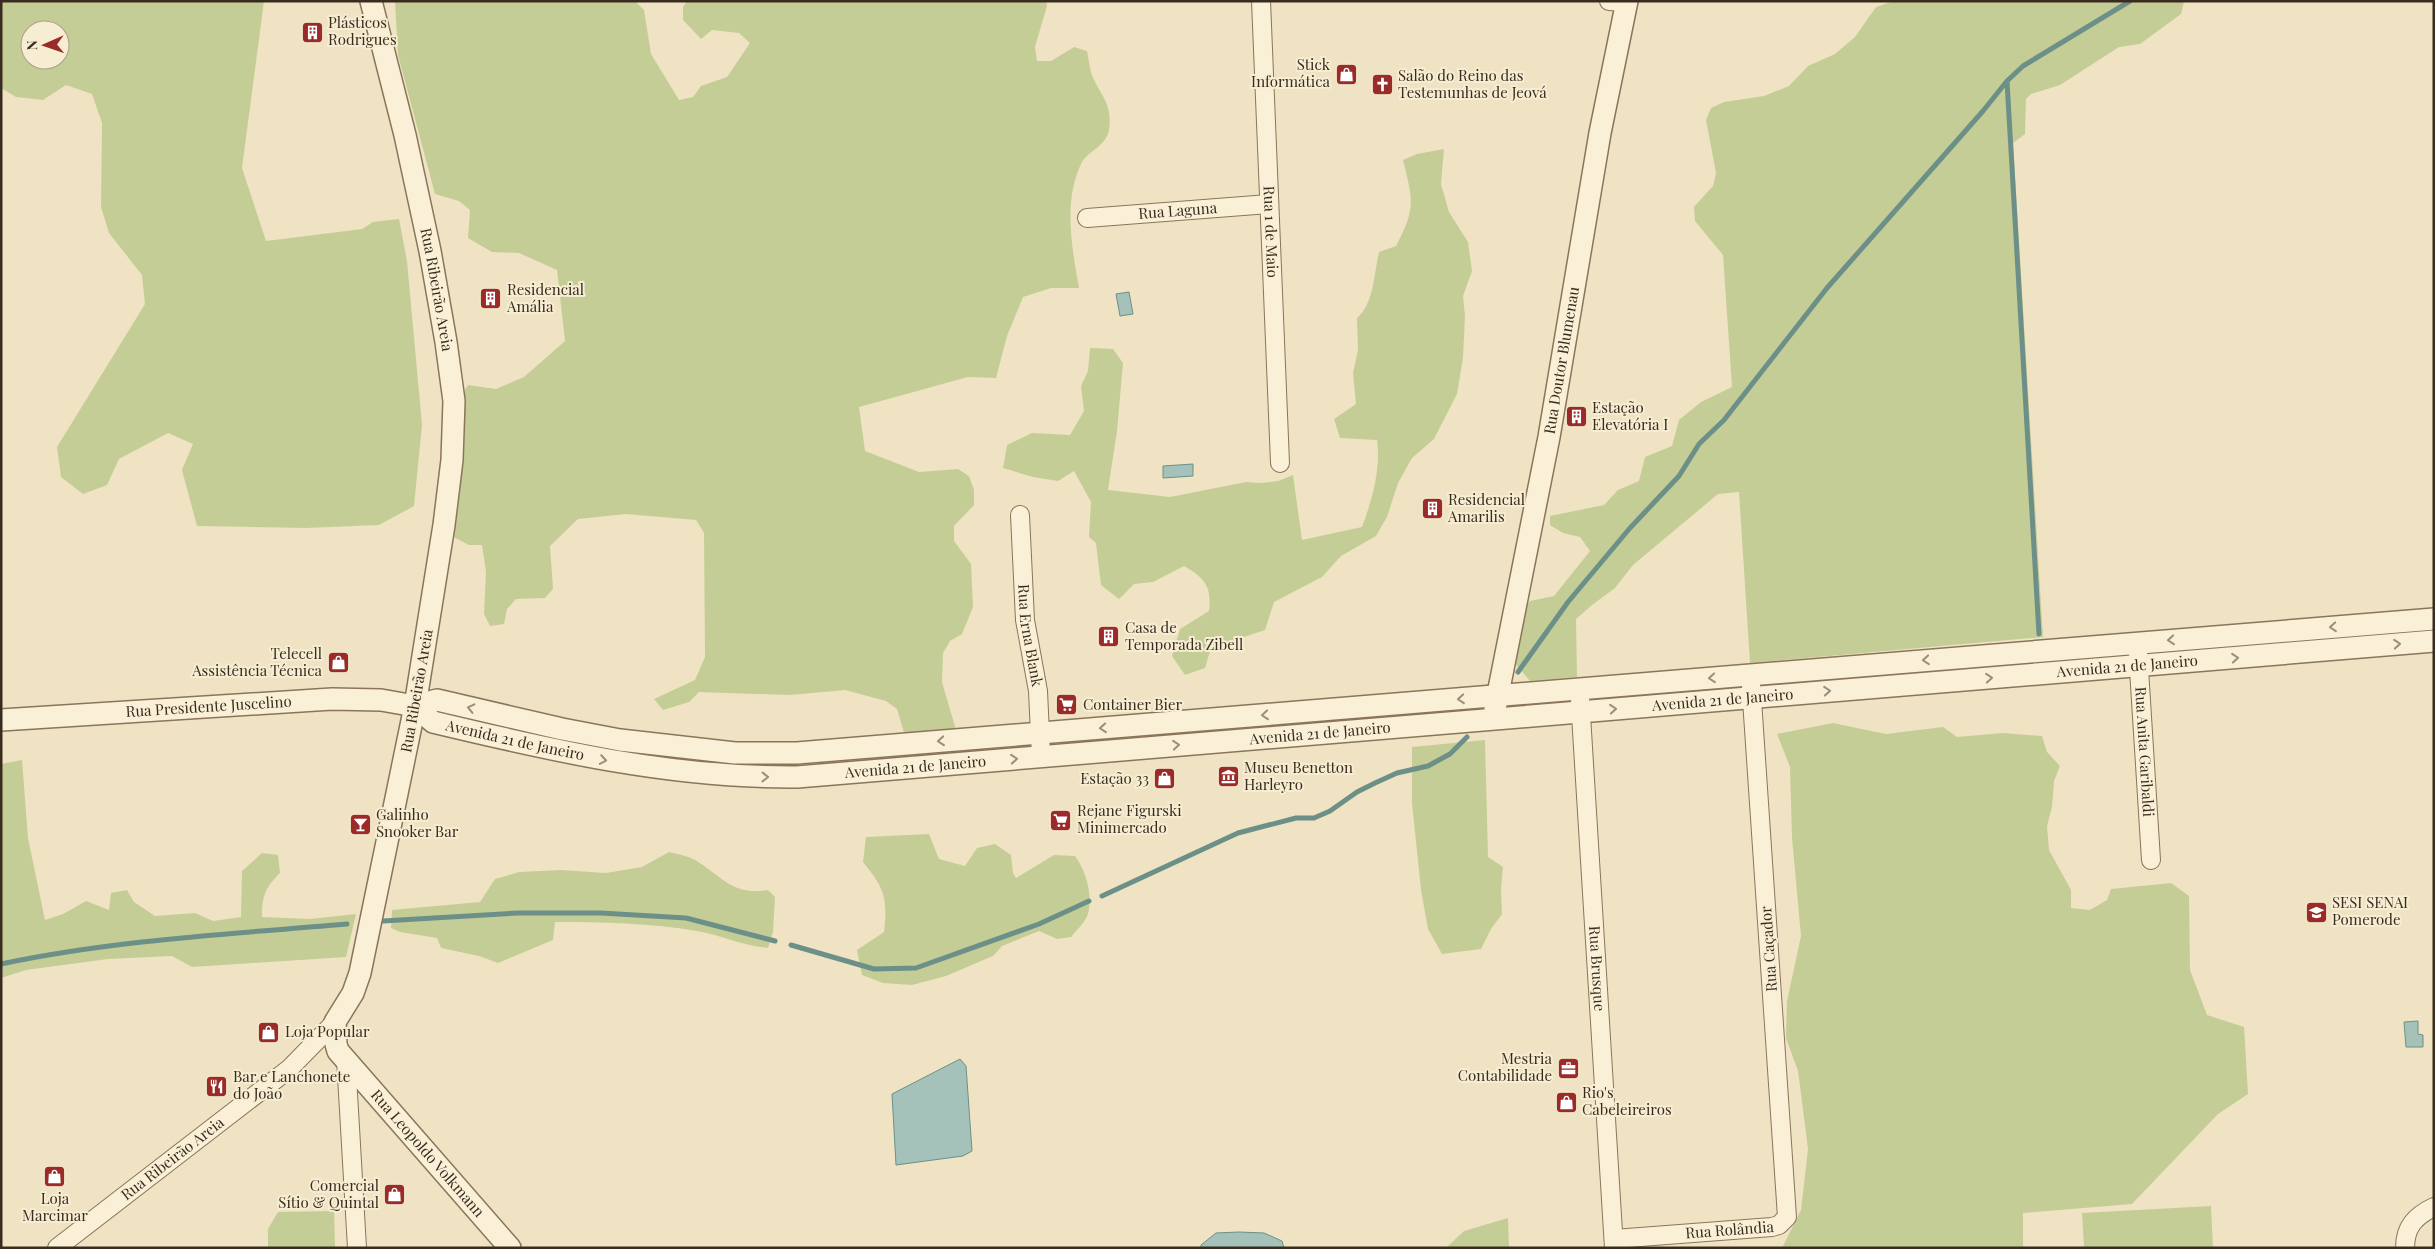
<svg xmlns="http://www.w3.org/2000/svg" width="2435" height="1249" font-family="'Playfair Display',serif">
<rect width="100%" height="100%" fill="#efe3c3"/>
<path fill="#c5cd97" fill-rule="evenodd" d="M1,1H264L242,168L266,241L362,229L373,222L399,219L407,261L422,425L414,506L379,525L306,528L197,526L182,470L193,444L168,433L119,459L107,485L83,494L61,477L57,447L145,304L142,275L109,233L101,207L102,123L92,94L66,85L43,100L16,97L1,88ZM30,30H60V60H30Z
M395,1H635L644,10L651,54L679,100L693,97L701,86L727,77L750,43L739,33L712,30L701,39L683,20V7L687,1H1046L1047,6L1035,47L1037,61H1051L1074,47L1087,51C1089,60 1090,72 1094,80C1104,100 1112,105 1109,130C1106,147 1087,151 1081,164C1063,202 1072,248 1079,288H1051L1023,297L1007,336L996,378L968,377L859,407L865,451L919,472L958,469L969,476L974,490V505L954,526V541L971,564L973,607L962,634L950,641L943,653L942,682L956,730L905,736L897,709L886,701L845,690L790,695L699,692L689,702L663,710L654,699L695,680L705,657L704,533L696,520L626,514L578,519L550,546L553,589L545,598L516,599L507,609L504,624L490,626L484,614L486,572L482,545H469L450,535L464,460L465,390L468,385L496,389L524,377L565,341L557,270L519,253L492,252L468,238L470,210L459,201L435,194L398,55Z
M1894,1H2184L2181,14L2140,44L2119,47L2060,85L2031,94L2026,99L2025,134L2013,143L2043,637L1750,663L1739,492L1718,494L1633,565L1615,588L1592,605L1576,619L1577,677L1530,681L1512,660L1521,613L1530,601L1554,596L1590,551L1580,537L1563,533L1550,525V516L1604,505L1618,490L1639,481L1645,457L1672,446L1679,420L1701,402L1732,387L1723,255L1695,221L1694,207L1713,186L1716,173L1706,120L1711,108L1724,102L1764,96L1789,86L1808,66L1835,54L1855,37L1876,7Z
M1444,149L1441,184L1449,212L1468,242L1472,271L1463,296L1465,316L1463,358L1457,394L1434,439L1412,458L1398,483L1387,517L1376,536L1341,556L1322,577L1274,602L1265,630L1211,648L1205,668L1185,675L1172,656L1180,629L1209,611C1212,587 1205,578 1184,566L1153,582L1134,584L1119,599L1101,585L1096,543L1089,537L1091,502L1074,471L1058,481L1033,477L1003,468L1007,445L1032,433L1070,435L1084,411L1081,386L1088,371L1090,348L1113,349L1123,363L1117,431L1108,490L1170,497L1246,482L1261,483L1278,481L1293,475L1302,540L1362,527C1372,500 1381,469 1377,440L1340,438L1334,419L1356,404L1353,373L1358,350L1357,318C1374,304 1374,273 1379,252L1396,246C1416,208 1413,201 1403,160L1417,154Z
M2079,656L2080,662L1781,686L1780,680Z
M1472,707L1473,715L1307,729V720Z
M443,709L782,761V769L662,762L441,716Z
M1273,722L1274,730L1064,747V739Z
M1833,723L1886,734L1943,727L1957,737L2003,733L2042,736L2047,752L2060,766L2054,781L2052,807L2047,826L2049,850L2071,890V908L2090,910L2107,900L2111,889L2171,883L2189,896L2190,970L2207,1015L2244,1027L2248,1094L2218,1114L2132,1204L2023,1213V1248H1782L1801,1210L1808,1149L1798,1071L1786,1038L1787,1001L1801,936L1792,838L1790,767L1777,734Z
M1485,740L1488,857L1503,867L1501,889L1502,914L1491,929L1481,949L1442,954L1428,929L1421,890L1412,803V747Z
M1026,742V750L817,768L816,760Z
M22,760L28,838L45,920L63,914L86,901L109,910L111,893L127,890L134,902L155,916L195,913L213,921L241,917L242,871L262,853L278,855L280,873C265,888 262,896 262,917L310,919L356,914L346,957L192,967L172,956L108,959L26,970L1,978V764Z
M929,834L939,859L965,866L977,848L995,844L1011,855L1013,873L1016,878L1054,855L1075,856C1086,871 1093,894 1088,914C1085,922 1077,930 1071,937L1057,939L1039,931L1002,946L993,956L946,976L912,985L883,983L862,975L857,950L884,932C888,897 884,888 863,862L866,837Z
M669,852C677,854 688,856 695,860C722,876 732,896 768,890L775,897L773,932L768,948C743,946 721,935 697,931C650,923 602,922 555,922L553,940L498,963L479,956L441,948L437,938L400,932L391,928L392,910L480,902L495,879L519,872L561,870L606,873L642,867Z
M2211,1206L2213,1248H2084L2082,1213Z
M334,1211L335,1248H268V1229L278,1212Z
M1508,1218L1509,1248H1446L1464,1231Z"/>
<path fill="#a5c2ba" stroke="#6c9088" d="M1129,292L1133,314L1120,316L1116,294Z
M1193,464V476L1163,478V466Z
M2418,1021V1034L2423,1035V1047H2406L2404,1022Z
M960,1059L966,1066L972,1151L963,1156L896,1165L892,1094Z
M1239,1232L1264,1233L1282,1241L1284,1248H1201V1245L1216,1233Z"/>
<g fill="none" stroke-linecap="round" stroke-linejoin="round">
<path stroke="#6c9088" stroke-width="5" d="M2007,81L2039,634
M1518,672L1568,602L1630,528L1679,476L1699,444L1724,420L1827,288L1983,111L2007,81L2023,66L2130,1
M1102,896L1238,833L1296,818H1314L1330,811L1357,792L1375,783L1397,773L1428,766L1450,754L1467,737
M383,921L518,913H601L686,918L775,941
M791,945L874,969L916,968L1039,924L1089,901
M1,964C115,940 231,934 347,924"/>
<defs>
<g id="minor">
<path id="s1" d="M1261,1L1280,463"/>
<path d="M1609,1L1626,2"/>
<path id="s2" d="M1087,218L1269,204"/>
<path id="s3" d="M1020,515L1025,620L1038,691L1041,756"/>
<path id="s4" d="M2138,653L2151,860"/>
<path id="s5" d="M1580,699L1614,1248"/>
<path d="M346,1059L357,1248"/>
<path id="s6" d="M1614,1239L1772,1227L1779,1225L1787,1217L1751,685"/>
<path id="s7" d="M57,1248L289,1069L335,1022"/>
<path d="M2405,1248C2405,1227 2415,1216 2434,1207"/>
</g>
<g id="tertiary">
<path id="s8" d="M371,1L405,135L430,251L446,342L454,401L452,460L444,525L415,706L360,973L353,993L335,1022L336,1044L338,1051L510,1248"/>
<path id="s9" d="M415,706L433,722C554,751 672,778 797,777L2434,641"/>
<path id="s10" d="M1495,709L1549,437L1600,133L1627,1"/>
<path id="s11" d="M1,720L332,699L381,700L415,706L437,700L562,729L620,740L735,753H797L2434,619"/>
</g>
</defs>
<use href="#minor" stroke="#8a755a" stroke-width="20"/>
<use href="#tertiary" stroke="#8a755a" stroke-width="24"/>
<use href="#minor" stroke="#f9f0d7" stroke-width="18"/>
<use href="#tertiary" stroke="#f9f0d7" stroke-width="21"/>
</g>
<defs><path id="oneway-chevron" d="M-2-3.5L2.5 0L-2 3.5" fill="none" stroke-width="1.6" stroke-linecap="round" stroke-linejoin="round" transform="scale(1.25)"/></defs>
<g stroke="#998e7a">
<use href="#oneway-chevron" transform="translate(2333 627) rotate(175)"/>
<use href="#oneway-chevron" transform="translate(2171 640) rotate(175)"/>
<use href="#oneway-chevron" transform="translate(2397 644) rotate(-5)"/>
<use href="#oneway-chevron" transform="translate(2235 658) rotate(-5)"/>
<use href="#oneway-chevron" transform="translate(1926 660) rotate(175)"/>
<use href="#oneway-chevron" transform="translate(1712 678) rotate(175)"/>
<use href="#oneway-chevron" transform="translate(1989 678) rotate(-5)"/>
<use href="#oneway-chevron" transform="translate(1827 691) rotate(-5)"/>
<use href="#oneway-chevron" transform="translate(1461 699) rotate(175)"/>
<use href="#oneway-chevron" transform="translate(471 708) rotate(-167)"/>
<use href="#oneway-chevron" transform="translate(1613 709) rotate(-5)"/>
<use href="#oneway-chevron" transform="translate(1265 715) rotate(175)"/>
<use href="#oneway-chevron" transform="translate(1103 728) rotate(175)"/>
<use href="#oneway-chevron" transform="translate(941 741) rotate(175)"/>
<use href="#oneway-chevron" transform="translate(1176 745) rotate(-5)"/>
<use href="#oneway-chevron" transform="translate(1014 759) rotate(-5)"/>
<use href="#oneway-chevron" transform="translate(603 760) rotate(10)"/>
<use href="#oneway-chevron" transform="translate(765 777) rotate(1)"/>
</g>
<defs>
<symbol id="building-square" viewBox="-11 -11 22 22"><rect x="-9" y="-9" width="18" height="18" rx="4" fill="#9a2b29" stroke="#f6edd3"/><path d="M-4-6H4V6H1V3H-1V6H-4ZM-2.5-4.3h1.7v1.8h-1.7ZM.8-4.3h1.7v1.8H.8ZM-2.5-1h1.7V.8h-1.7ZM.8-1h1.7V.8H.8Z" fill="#fff"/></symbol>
<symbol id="shop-square" viewBox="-11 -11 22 22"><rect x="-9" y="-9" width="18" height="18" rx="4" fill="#9a2b29" stroke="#f6edd3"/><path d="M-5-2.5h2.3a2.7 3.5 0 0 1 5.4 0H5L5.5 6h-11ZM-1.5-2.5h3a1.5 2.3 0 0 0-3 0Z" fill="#fff"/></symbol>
<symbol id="church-square" viewBox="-11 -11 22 22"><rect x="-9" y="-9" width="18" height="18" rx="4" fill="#9a2b29" stroke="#f6edd3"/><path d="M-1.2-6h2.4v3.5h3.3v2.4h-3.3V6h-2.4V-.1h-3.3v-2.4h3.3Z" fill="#fff"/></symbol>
<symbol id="supermarket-square" viewBox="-11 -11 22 22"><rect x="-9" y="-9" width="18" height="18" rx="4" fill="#9a2b29" stroke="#f6edd3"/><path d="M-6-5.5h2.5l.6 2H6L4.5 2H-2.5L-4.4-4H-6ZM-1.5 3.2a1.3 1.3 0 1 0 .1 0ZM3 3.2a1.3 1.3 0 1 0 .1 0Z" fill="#fff"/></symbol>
<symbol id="museum-square" viewBox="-11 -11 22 22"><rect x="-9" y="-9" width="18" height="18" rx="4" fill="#9a2b29" stroke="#f6edd3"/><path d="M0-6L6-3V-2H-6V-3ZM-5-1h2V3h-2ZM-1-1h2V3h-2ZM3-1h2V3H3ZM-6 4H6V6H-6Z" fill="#fff"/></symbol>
<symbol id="bar-square" viewBox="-11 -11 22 22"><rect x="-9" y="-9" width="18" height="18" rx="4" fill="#9a2b29" stroke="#f6edd3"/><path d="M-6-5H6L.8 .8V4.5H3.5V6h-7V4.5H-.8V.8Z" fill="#fff"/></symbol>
<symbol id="university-square" viewBox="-11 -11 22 22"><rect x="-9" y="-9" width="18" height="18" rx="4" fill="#9a2b29" stroke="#f6edd3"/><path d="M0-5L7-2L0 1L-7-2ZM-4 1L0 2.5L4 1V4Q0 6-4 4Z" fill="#fff"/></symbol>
<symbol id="office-square" viewBox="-11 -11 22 22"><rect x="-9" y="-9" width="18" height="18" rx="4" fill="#9a2b29" stroke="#f6edd3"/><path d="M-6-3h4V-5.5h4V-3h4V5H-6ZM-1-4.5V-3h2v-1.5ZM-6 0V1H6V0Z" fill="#fff"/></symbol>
<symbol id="restaurant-square" viewBox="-11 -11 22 22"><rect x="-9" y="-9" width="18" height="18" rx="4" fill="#9a2b29" stroke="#f6edd3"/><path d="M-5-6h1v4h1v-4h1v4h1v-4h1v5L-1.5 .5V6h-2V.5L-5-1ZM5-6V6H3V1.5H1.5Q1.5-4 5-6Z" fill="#fff"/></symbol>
</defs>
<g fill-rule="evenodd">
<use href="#building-square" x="300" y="20" width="25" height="25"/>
<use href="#shop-square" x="1334" y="62" width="25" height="25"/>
<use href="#church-square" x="1370" y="72" width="25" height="25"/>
<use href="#building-square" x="478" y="286" width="25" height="25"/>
<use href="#building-square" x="1564" y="404" width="25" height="25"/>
<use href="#building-square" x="1420" y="496" width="25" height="25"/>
<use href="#building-square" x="1096" y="624" width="25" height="25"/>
<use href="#shop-square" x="326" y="650" width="25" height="25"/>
<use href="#supermarket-square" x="1054" y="692" width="25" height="25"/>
<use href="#museum-square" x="1216" y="764" width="25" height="25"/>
<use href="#shop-square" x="1152" y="766" width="25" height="25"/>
<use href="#supermarket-square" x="1048" y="808" width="25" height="25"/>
<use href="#bar-square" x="348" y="812" width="25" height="25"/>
<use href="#university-square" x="2304" y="900" width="25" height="25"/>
<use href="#shop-square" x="256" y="1020" width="25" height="25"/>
<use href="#office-square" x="1556" y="1056" width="25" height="25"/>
<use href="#restaurant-square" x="204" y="1074" width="25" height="25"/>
<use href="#shop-square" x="1554" y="1090" width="25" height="25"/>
<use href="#shop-square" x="42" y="1164" width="25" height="25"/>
<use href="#shop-square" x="382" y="1182" width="25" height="25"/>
</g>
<g text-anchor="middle" stroke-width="4" stroke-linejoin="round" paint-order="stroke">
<g font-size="15" fill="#392c1e" stroke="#f6edd3" text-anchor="start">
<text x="328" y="28">Plásticos<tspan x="328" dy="17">Rodrigues</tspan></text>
<text x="1330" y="70" text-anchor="end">Stick<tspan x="1330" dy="17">Informática</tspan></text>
<text x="1398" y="81">Salão do Reino das<tspan x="1398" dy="17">Testemunhas de Jeová</tspan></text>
<text x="507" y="295">Residencial<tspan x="507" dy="17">Amália</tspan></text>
<text x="1592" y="413">Estação<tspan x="1592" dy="17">Elevatória I</tspan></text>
<text x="1448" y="505">Residencial<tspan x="1448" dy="17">Amarilis</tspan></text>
<text x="1125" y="633">Casa de<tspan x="1125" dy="17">Temporada Zibell</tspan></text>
<text x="322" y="659" text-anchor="end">Telecell<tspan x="322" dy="17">Assistência Técnica</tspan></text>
<text x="1083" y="710">Container Bier</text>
<text x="1244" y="773">Museu Benetton<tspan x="1244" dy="17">Harleyro</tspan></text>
<text x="1149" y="784" text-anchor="end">Estação 33</text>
<text x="1077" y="816">Rejane Figurski<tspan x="1077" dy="17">Minimercado</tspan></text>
<text x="376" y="820">Galinho<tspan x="376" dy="17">Snooker Bar</tspan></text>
<text x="2332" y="908">SESI SENAI<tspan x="2332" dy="17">Pomerode</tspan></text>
<text x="285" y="1037">Loja Popular</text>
<text x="1552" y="1064" text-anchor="end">Mestria<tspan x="1552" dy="17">Contabilidade</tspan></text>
<text x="233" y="1082">Bar e Lanchonete<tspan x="233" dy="17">do João</tspan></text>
<text x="1582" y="1098">Rio's<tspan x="1582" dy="17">Cabeleireiros</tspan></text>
<text x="379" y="1191" text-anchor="end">Comercial<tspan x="379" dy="17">Sítio &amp; Quintal</tspan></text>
<text x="55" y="1204" text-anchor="middle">Loja<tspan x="55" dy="17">Marcimar</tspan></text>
</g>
<g font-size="15" fill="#392c1e" stroke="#f6edd3">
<text dy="5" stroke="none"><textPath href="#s2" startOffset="91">Rua Laguna</textPath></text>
<text dy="5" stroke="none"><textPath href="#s1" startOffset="231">Rua 1 de Maio</textPath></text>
<text dy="5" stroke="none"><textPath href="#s8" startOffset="296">Rua Ribeirão Areia</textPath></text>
<text dy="5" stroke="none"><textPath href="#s10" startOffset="355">Rua Doutor Blumenau</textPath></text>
<text dy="5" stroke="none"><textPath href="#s3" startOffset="121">Rua Erna Blank</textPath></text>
<text dy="5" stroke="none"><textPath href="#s9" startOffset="1728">Avenida 21 de Janeiro</textPath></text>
<text transform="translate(417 691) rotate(-80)" y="5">Rua Ribeirão Areia</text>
<text dy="5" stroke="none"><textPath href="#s9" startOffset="1322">Avenida 21 de Janeiro</textPath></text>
<text dy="5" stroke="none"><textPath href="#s11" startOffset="208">Rua Presidente Juscelino</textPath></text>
<text dy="5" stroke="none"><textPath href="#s9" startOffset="918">Avenida 21 de Janeiro</textPath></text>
<text dy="5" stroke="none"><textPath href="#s9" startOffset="108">Avenida 21 de Janeiro</textPath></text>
<text dy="5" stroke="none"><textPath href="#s4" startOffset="99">Rua Anita Garibaldi</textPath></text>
<text dy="5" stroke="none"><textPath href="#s9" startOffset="512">Avenida 21 de Janeiro</textPath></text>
<text transform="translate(1769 949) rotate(-94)" y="5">Rua Caçador</text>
<text dy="5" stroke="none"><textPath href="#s5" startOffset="270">Rua Brusque</textPath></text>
<text dy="5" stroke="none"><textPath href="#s8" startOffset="1210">Rua Leopoldo Volkmann</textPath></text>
<text dy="5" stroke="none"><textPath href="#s7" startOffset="146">Rua Ribeirão Areia</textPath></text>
<text dy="5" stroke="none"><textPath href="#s6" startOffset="116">Rua Rolândia</textPath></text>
</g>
</g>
<rect width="2435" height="1249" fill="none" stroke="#392c1e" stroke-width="5"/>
<g transform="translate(45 45) rotate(268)"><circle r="24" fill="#f6edd3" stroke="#aaa08b"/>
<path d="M0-4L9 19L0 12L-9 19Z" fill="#9a2b29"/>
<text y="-8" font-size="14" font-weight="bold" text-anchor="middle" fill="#392c1e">N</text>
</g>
</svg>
